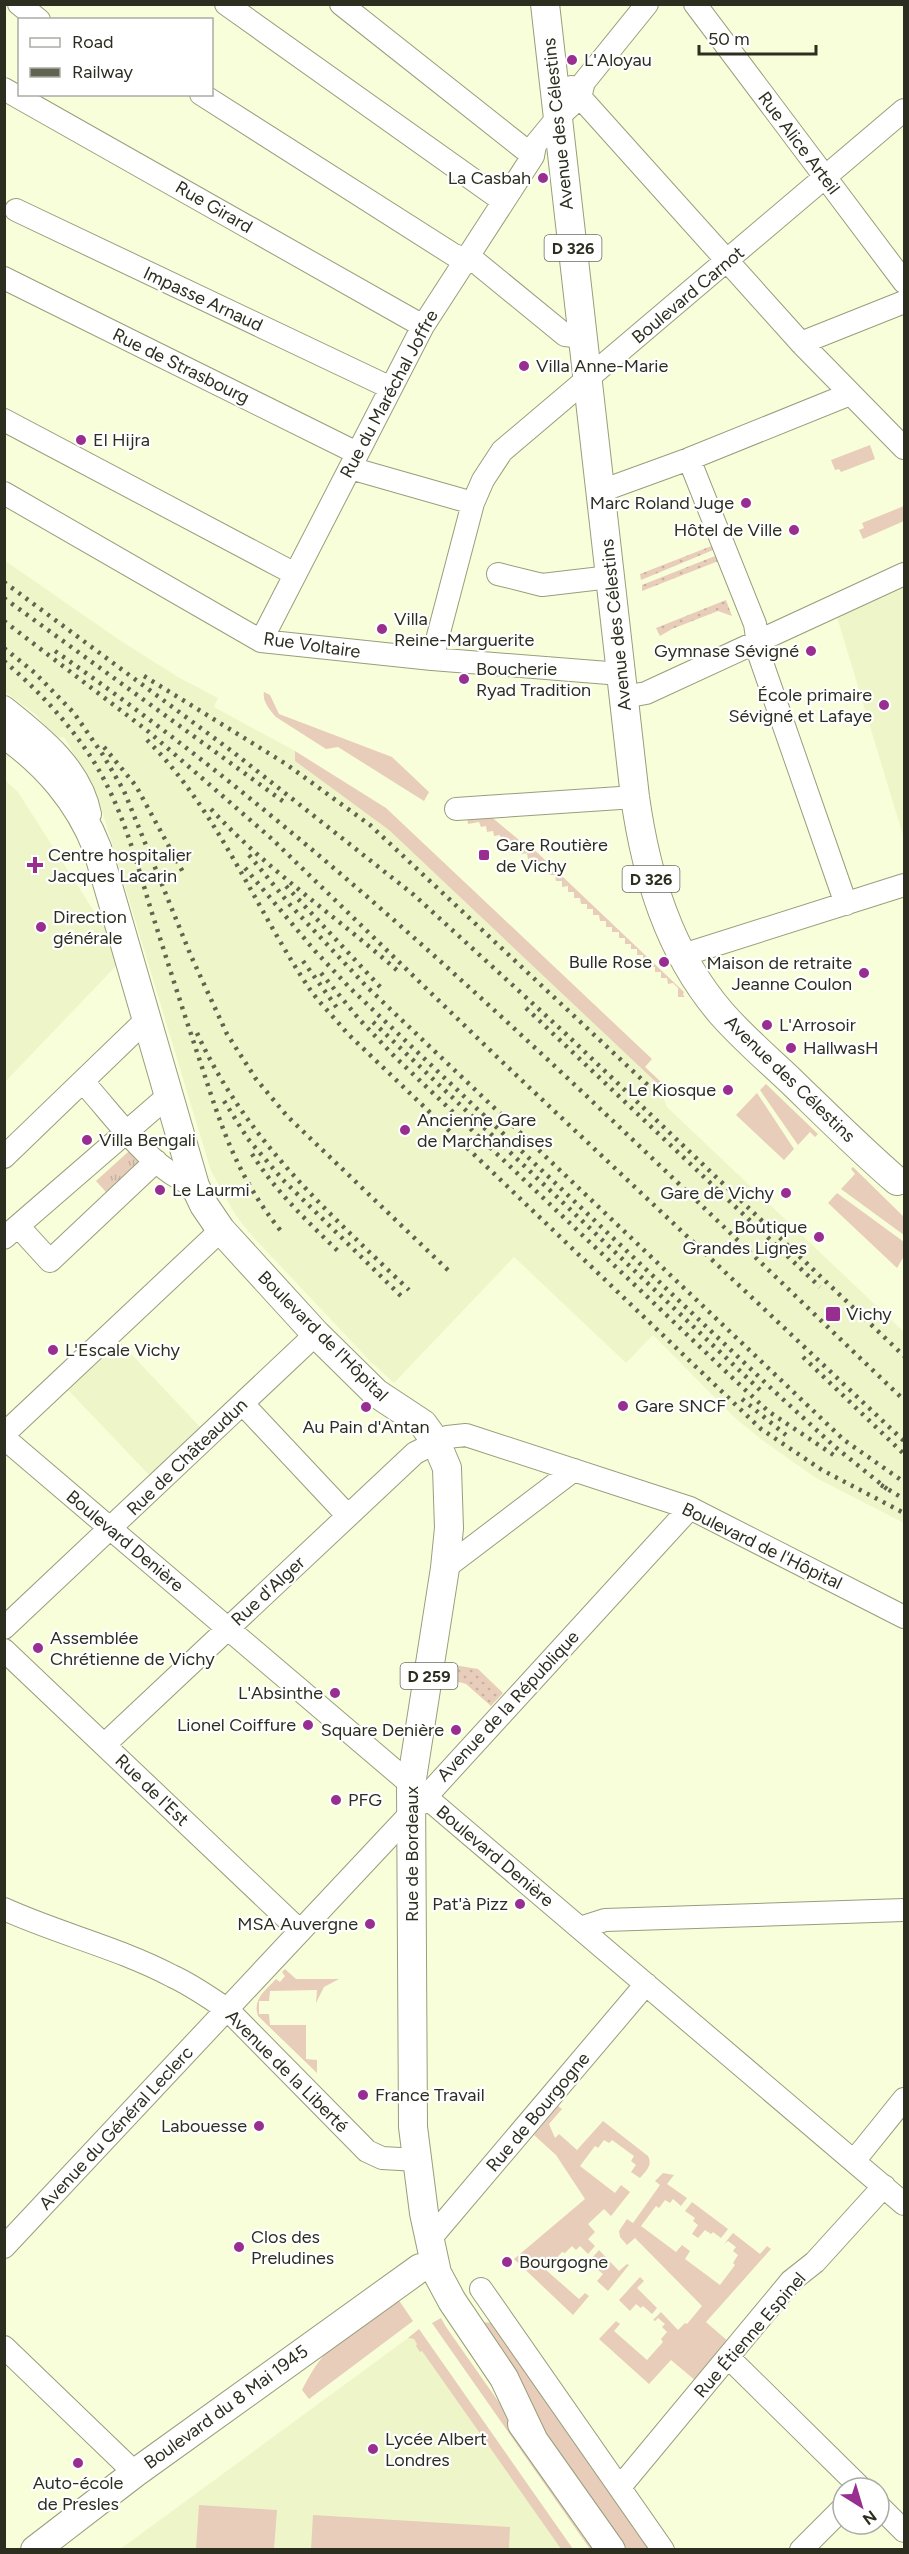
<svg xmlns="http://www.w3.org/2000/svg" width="909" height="2554" font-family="Figtree,sans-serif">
<defs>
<pattern id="park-tufts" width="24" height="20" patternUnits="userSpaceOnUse" patternTransform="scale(1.5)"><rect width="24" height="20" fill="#e8cdba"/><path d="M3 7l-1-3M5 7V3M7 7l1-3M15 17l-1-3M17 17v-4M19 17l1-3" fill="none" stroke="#c7b0a0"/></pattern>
<pattern id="garden-dots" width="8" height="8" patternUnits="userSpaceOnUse" patternTransform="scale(1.5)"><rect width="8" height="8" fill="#e8cdba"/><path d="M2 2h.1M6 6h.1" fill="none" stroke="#c7b0a0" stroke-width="1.8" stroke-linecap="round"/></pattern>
</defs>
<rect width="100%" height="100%" fill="#f8fed9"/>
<path fill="#eef6c9" d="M4,560L121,641L178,677L218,698L214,707L295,751V761L389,830L659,1085L667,1107L904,1332V1523L816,1478L762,1440L735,1418L653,1335L626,1363L514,1257L394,1383L370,1361L254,1238L236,1216L211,1171L97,794L64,737L56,738L35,714L5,692Z
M904,587V839L837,617Z
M4,779L18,792L111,938L117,965L5,1082Z
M120,1342L201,1428L149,1475L68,1390Z
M408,2338L414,2339L561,2549L119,2550Z"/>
<path fill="#e8cdba" d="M870,445L875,459L841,472L839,469L835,470L831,460Z
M904,506V521L863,539L859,530L864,528L862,523Z
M264,692L270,695L279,714L392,757L429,792L424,801L338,747L326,749L276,717C270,710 262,701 264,692Z
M295,751L386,808L652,1059L645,1067L661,1082L659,1085L389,830L295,761Z
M489,815L519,840H524L684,992L683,995L685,997H678V988L673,983L668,984L667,978H661V972H655V967H649V961H643V955H637V949H631V944H625V938H619V932H612V927H606V921H600L599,915H593V909H587V904H581L580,898H574V892H568V886L562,887V881H556L555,875H550V870H533L526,865L536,863L535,857L528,859L527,853L522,854L520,848L515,849L514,844L508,845L507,839L501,840L500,835L494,836L493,831L487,832L486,826L481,827L479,822L468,824L467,817Z
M766,1084L818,1134L815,1137L810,1132L798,1145L760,1090Z
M757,1093L794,1149L784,1160L736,1115Z
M853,1167L904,1217V1235L841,1189L855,1174L851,1169Z
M837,1193L904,1242V1256L897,1268L828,1203Z
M285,1969L296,1979H339L324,1987L316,2003L317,1990L270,1991L269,2001H259V2014H269L270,2025H306V2059L317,2060V2073L258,2016C252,1999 266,1990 276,1979L280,1982L285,1976L282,1972Z
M558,2106L562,2109L549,2124L555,2138L559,2134L577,2150L603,2121L648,2156C653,2165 646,2171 640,2178L631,2172L636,2165L631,2161L634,2156L612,2140L609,2143L604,2140L598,2148L595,2146L580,2166L615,2193L621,2185L630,2192L611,2216L604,2209L588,2224L595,2232L588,2239L595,2246L588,2254L580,2246L576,2250L572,2246L565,2253L562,2252L546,2270L579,2299L585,2293L589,2296L573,2315L514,2259L585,2199L556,2155L534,2135Z
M663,2173L674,2175L667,2184L687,2198L681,2206L673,2199L670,2203L665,2200L659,2208L656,2206L641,2226L676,2252L682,2245L690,2251L685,2259L720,2285L735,2265L733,2263L738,2255L733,2251L736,2247L728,2241L724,2244L733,2233L760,2254L767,2246L771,2249L706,2322L730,2343L696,2381L671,2360L649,2384L599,2339L616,2321L620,2324L614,2331L647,2360L663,2342L661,2339L667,2332L662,2327L665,2324L658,2318L655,2321L653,2320L661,2312L678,2330L685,2323L687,2324L702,2306L635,2238L627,2245L620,2237L619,2231L627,2219L633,2223L660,2185L655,2181Z
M692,2202L728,2229L721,2238L713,2232L711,2234L705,2230L698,2238L692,2234L698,2225L693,2221L695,2218L685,2211Z
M599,2250L619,2271L627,2264L629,2265L608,2291L597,2281L603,2274L597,2269L600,2265L592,2258Z
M640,2277L644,2281L637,2288L657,2308L652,2314L643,2306L641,2308L636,2304L630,2311L619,2300Z
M398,2299L413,2321L309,2399L302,2390C310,2374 318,2361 331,2347Z
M441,2318L446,2327L602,2549H590L432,2323Z
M479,2322L496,2323L655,2549H621L538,2431Z
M419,2329L573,2549H561L422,2351L420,2352L416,2346L417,2344L414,2339L408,2338Z
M199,2505L277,2510L274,2549H196Z
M313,2515L510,2527L509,2549H311Z"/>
<path fill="url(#park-tufts)" d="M128,1152H131L138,1162L106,1192L96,1181Z"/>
<path fill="url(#garden-dots)" d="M714,545L718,548L641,580L640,574Z
M720,554L721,560L642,591V585Z
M726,600L732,616L718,611L672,629L660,636L656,628Z
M454,1665L478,1669L503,1693L491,1706L466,1684L452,1680Z"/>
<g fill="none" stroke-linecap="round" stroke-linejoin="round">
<defs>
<path id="minor" d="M19,4L39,20
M226,4L503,201
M341,4L533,156
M695,4L904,282
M571,87L801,343L904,448
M4,89L423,326
M201,94L454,255L477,263L565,335L583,337
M16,210L391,388
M4,278L357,453
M801,343L904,302
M4,420L295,574
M689,459L755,624L760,657L846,904
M350,468L473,503
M601,491L689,459L850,394
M4,493L261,641L432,659L621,674
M498,574L542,585L610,577
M261,641L423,326L533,156L535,145L558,117L580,97L584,82L647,4
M432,659L473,503L483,480L502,451L904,110
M624,697L646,693L904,574
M4,707C39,735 81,767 90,814
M456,809L635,797
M683,955L904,885
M83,1082C116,1118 149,1168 195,1186
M4,1157L146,1020
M18,1226L50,1261L156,1161
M4,1238L168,1096
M243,1404L348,1516
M4,1434L221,1230
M4,1438L904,2204
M445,1568L574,1470
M4,1628L316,1334
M4,1650L299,1930
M104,1745L415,1453L447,1437L466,1435L690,1508L904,1617
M4,1909C59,1934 119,1948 172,1976C192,1985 210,1998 228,2010L367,2151L382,2158L418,2160
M580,1928L605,1920L904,1910
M854,2161L904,2099
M430,2239L646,1984
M4,2247L411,1813L690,1508
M481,2289L663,2550
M4,2347L135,2473
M729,2358L861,2488
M620,2487L791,2281L815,2262L884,2186
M879,2506L904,2531
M801,2550L843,2508"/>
<path id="major" d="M545,4L635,797C646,875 669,953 722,1014C744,1039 770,1061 794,1084C828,1117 861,1150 897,1181
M4,734C45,762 79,801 97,848L195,1186L204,1205L221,1230L316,1334L376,1393L423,1424L436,1442L447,1468L449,1528L445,1568L411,1785L413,2127L424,2213L437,2273L452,2301L504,2378L533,2439
M522,2424L611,2550
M35,2550L135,2473L420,2268"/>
</defs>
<use href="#minor" stroke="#989e7c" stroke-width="24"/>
<use href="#major" stroke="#989e7c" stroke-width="30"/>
<use href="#minor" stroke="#fff" stroke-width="22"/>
<use href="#major" stroke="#fff" stroke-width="28"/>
<path stroke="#616450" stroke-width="4.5" stroke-dasharray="3 6" stroke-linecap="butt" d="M4,582L233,752L414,895L566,1034L904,1356
M4,598L284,802
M4,621L149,732L272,839L496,1056L904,1441
M4,648L35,673L74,713L103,755L124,791L191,956L227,1034L256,1079L287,1116L451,1273
M55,651C365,868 631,1140 904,1400
M4,661C38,690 70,724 94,762C122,807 136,860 151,910C167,960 183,1011 200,1061C221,1126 237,1177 281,1231
M144,676L286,764L370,825L652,1089
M147,740C218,811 254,906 309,988C320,1004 335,1018 347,1033L761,1429L822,1470L904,1513
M104,747L136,786L184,874
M211,809C267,870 337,917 399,972
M249,855L291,906L367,987L844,1440L904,1482
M245,868L315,951L350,988L774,1391L834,1446L887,1489
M286,886L384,991
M303,961L340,1012
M321,973L359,1019L395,1057L740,1385L768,1411L838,1458
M526,1008L820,1287
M373,1022L760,1390
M197,1033C246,1140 326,1210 409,1290
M224,1101L248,1139L283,1180L402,1297
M252,1154C276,1192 308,1222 340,1253
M803,1357L904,1454
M742,1399L786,1435
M881,1485L904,1499"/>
</g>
<g fill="#982e90" stroke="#fff" stroke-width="2">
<circle cx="572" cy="60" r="6"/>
<circle cx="543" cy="178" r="6"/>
<circle cx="524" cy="366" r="6"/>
<circle cx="81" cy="440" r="6"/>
<circle cx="746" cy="503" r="6"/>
<circle cx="794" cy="530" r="6"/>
<circle cx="382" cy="629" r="6"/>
<circle cx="811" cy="651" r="6"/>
<circle cx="464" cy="679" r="6"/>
<circle cx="884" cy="705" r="6"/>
<rect x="478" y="849" width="12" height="12" rx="3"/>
<path d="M32 856h6v6h6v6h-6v6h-6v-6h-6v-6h6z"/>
<circle cx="41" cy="927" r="6"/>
<circle cx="664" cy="962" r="6"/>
<circle cx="864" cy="973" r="6"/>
<circle cx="767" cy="1025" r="6"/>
<circle cx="791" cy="1048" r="6"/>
<circle cx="728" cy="1090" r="6"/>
<circle cx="405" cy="1130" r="6"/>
<circle cx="87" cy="1140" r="6"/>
<circle cx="160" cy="1190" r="6"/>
<circle cx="786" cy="1193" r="6"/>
<circle cx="819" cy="1237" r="6"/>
<rect x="825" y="1306" width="16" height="16" rx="3"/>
<circle cx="53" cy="1350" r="6"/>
<circle cx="623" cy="1406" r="6"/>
<circle cx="366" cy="1407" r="6"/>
<circle cx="38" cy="1648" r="6"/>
<circle cx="335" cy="1693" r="6"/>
<circle cx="308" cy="1725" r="6"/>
<circle cx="456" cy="1730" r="6"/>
<circle cx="336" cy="1800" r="6"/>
<circle cx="520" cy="1904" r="6"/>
<circle cx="370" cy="1924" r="6"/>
<circle cx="363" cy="2095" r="6"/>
<circle cx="259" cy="2126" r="6"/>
<circle cx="239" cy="2247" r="6"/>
<circle cx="507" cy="2262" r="6"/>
<circle cx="373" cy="2449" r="6"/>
<circle cx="78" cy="2463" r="6"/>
</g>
<g text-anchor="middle" stroke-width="4.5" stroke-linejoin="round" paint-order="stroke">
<g fill="#fff" stroke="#6b6d63" stroke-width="1.5">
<rect x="544.5" y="235" width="57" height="26" rx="4.5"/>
<rect x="622.5" y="866" width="57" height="26" rx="4.5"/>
<rect x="400.5" y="1663" width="57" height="26" rx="4.5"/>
</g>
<g font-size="16" font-weight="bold" fill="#2c2e20">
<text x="573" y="254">D 326</text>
<text x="651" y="885">D 326</text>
<text x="429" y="1682">D 259</text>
</g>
<g font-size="18" fill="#2c2e20" stroke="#fff" text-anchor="start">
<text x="584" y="66">L'Aloyau</text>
<text x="531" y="184" text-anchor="end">La Casbah</text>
<text x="536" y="372">Villa Anne-Marie</text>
<text x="93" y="446">El Hijra</text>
<text x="734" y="509" text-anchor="end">Marc Roland Juge</text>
<text x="782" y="536" text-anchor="end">Hôtel de Ville</text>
<text x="394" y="625">Villa<tspan x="394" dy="21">Reine-Marguerite</tspan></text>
<text x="799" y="657" text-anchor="end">Gymnase Sévigné</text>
<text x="476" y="675">Boucherie<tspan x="476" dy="21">Ryad Tradition</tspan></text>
<text x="872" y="701" text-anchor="end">École primaire<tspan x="872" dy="21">Sévigné et Lafaye</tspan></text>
<text x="496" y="851">Gare Routière<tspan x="496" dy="21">de Vichy</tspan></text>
<text x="48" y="861">Centre hospitalier<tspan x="48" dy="21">Jacques Lacarin</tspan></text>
<text x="53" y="923">Direction<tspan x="53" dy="21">générale</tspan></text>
<text x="652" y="968" text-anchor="end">Bulle Rose</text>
<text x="852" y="969" text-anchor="end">Maison de retraite<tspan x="852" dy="21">Jeanne Coulon</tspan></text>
<text x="779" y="1031">L'Arrosoir</text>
<text x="803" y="1054">HallwasH</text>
<text x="716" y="1096" text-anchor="end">Le Kiosque</text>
<text x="417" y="1126">Ancienne Gare<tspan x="417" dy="21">de Marchandises</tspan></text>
<text x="99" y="1146">Villa Bengali</text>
<text x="172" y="1196">Le Laurmi</text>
<text x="774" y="1199" text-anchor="end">Gare de Vichy</text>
<text x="807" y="1233" text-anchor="end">Boutique<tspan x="807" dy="21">Grandes Lignes</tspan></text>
<text x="846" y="1320">Vichy</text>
<text x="65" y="1356">L'Escale Vichy</text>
<text x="635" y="1412">Gare SNCF</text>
<text x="366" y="1433" text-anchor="middle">Au Pain d'Antan</text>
<text x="50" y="1644">Assemblée<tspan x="50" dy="21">Chrétienne de Vichy</tspan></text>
<text x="323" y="1699" text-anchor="end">L'Absinthe</text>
<text x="296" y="1731" text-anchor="end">Lionel Coiffure</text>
<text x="444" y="1736" text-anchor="end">Square Denière</text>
<text x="348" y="1806">PFG</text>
<text x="508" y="1910" text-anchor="end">Pat'à Pizz</text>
<text x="358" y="1930" text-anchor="end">MSA Auvergne</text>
<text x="375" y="2101">France Travail</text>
<text x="247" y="2132" text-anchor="end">Labouesse</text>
<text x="251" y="2243">Clos des<tspan x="251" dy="21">Preludines</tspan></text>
<text x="519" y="2268">Bourgogne</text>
<text x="385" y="2445">Lycée Albert<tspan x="385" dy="21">Londres</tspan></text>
<text x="78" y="2489" text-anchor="middle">Auto-école<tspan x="78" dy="21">de Presles</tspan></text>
</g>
<g font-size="18" fill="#2c2e20" stroke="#fff">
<text transform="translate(558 124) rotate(-96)" y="6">Avenue des Célestins</text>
<text transform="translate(799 143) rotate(53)" y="6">Rue Alice Arteil</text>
<text transform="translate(214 207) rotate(30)" y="6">Rue Girard</text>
<text transform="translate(688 295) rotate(-40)" y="6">Boulevard Carnot</text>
<text transform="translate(203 299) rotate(25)" y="6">Impasse Arnaud</text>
<text transform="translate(181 366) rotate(26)" y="6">Rue de Strasbourg</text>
<text transform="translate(389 394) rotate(-62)" y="6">Rue du Maréchal Joffre</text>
<text transform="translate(616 625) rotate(-96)" y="6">Avenue des Célestins</text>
<text transform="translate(312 645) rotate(8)" y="6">Rue Voltaire</text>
<text transform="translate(790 1079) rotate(44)" y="6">Avenue des Célestins</text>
<text transform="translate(323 1336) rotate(45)" y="6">Boulevard de l'Hôpital</text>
<text transform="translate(187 1457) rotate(-44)" y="6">Rue de Châteaudun</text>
<text transform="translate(125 1541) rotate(40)" y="6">Boulevard Denière</text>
<text transform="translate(762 1546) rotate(26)" y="6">Boulevard de l'Hôpital</text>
<text transform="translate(268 1591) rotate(-43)" y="6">Rue d'Alger</text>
<text transform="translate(508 1706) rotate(-47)" y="6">Avenue de la République</text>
<text transform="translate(152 1790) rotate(44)" y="6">Rue de l'Est</text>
<text transform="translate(412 1854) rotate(-90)" y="6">Rue de Bordeaux</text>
<text transform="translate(495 1856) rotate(40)" y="6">Boulevard Denière</text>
<text transform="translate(287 2071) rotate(45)" y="6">Avenue de la Liberté</text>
<text transform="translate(538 2112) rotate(-50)" y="6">Rue de Bourgogne</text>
<text transform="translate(116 2128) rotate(-47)" y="6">Avenue du Général Leclerc</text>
<text transform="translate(750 2335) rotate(-49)" y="6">Rue Étienne Espinel</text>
<text transform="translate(226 2407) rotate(-36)" y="6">Boulevard du 8 Mai 1945</text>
</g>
</g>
<rect width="909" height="2554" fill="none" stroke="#2c2e20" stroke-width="12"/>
<rect x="18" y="18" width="195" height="78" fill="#ffffff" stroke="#ababa6" stroke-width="1.5"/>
<rect x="30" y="38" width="30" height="9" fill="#ffffff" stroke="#ababa6" stroke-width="1.5"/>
<text x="72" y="48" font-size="18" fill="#2c2e20">Road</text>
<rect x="30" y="68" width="30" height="9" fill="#616450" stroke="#ababa6" stroke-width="1.5"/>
<text x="72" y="78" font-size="18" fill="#2c2e20">Railway</text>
<g transform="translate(861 2506) rotate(143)"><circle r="28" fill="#ffffff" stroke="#ababa6" stroke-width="1.5"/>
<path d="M0-4.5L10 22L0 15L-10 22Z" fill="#982e90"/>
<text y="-9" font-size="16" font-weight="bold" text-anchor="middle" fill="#2c2e20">N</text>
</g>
<path d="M699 45v9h117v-9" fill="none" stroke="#2c2e20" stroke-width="3"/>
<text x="708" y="45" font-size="18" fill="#2c2e20" stroke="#ffffff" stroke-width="4.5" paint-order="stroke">50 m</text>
</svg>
